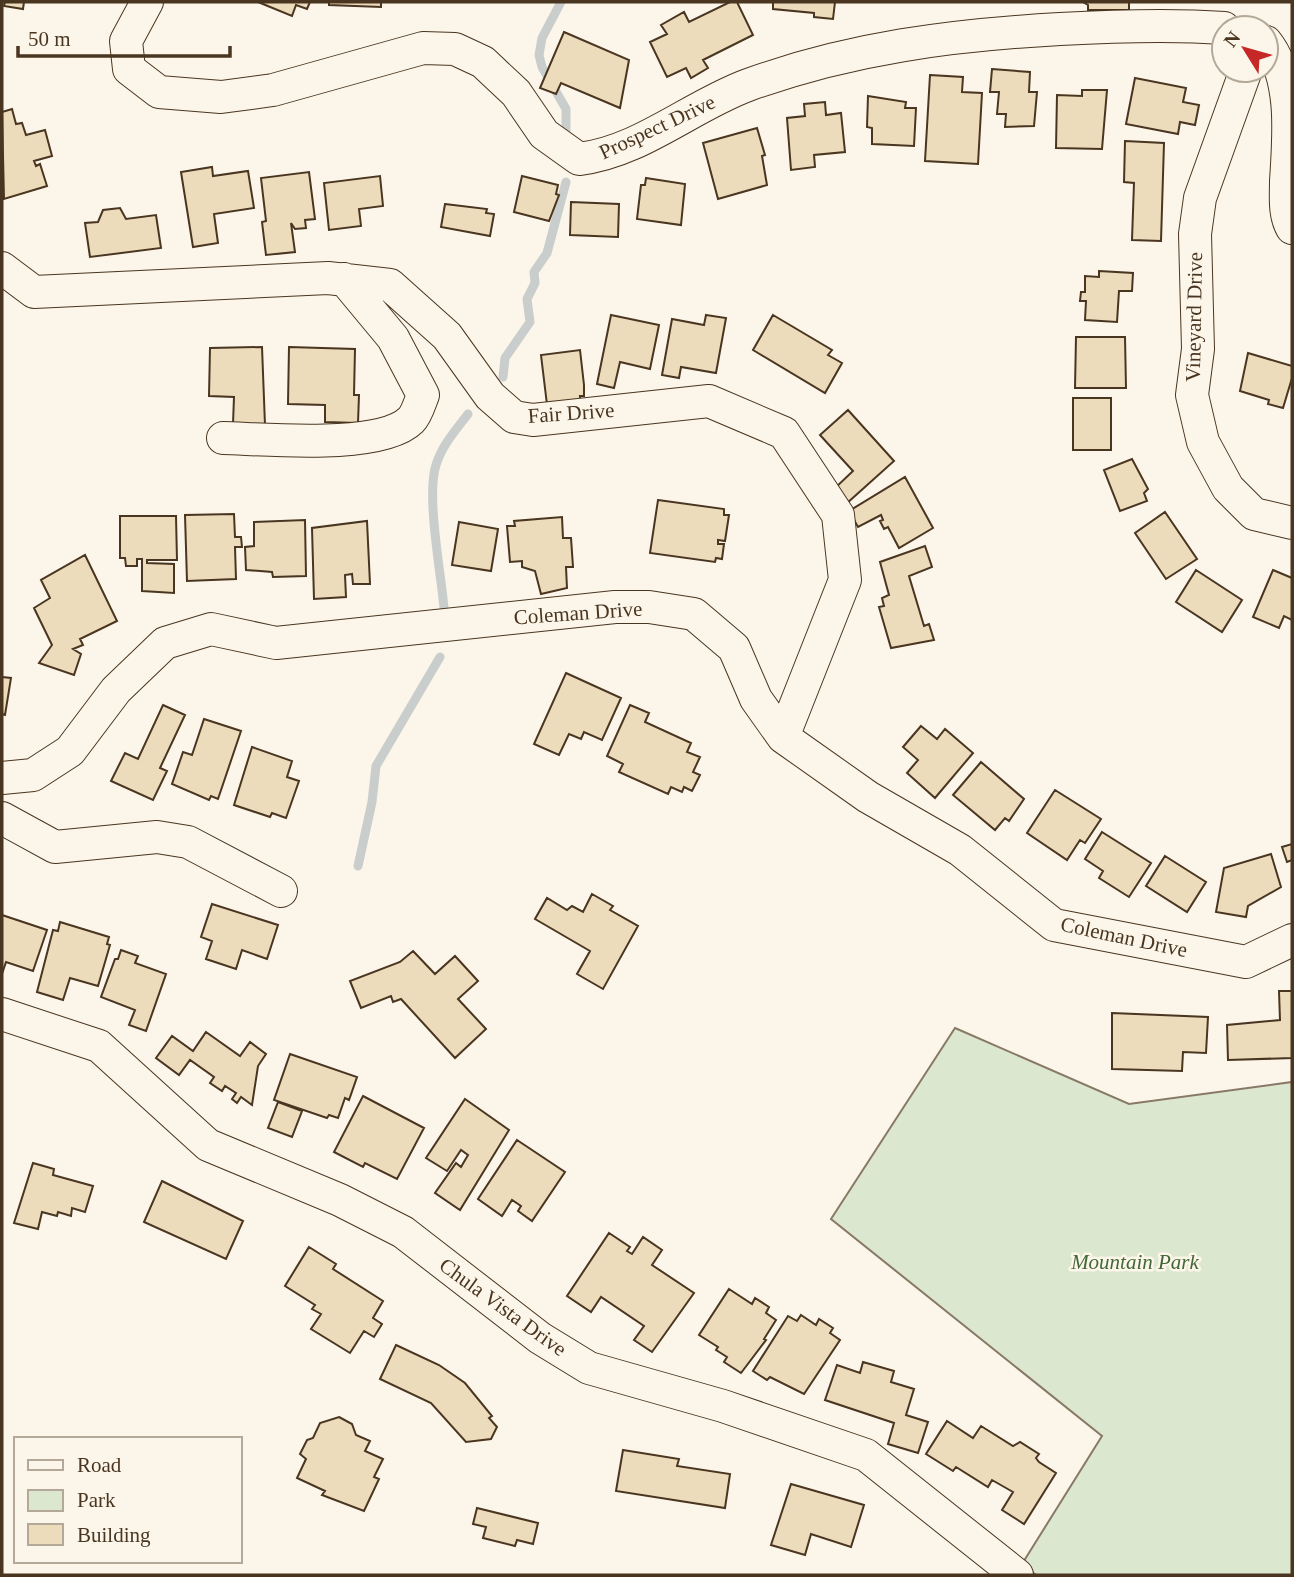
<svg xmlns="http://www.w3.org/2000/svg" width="1294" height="1577" font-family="Georgia,serif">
<rect width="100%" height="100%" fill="#fbf6e9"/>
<path fill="#dce7d0" stroke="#887966" stroke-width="2" d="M955,1028L1129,1104L1292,1082V1575H1036L1022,1564L1102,1436L831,1219Z"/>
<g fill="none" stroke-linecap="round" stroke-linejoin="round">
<path stroke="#c9cecd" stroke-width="9" d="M561,2L542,38L539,55L542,67L566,109V131
M503,377L505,358L530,322L527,299L535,283L534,272L547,253L566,182
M444,608C441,573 426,496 436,465C442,445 456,430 468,414
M358,866L372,802L376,766L440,657"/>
</g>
<path fill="#ecdcbc" stroke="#4a3520" stroke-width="2" d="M5,2H24L23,9L4,6Z
M258,2H310L307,9L296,5L292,16Z
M329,2H381V7L329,5Z
M730,2H737L753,35L703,60L708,68L691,78L686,68L667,77L650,42L667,34L661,25L684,12L689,22Z
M773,2H835L833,19L814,17V13L773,9Z
M1083,2H1129V10H1088V5Z
M564,32L629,60L620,108L561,83L556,94L540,88Z
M992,69L1030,72L1029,92H1037L1034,126L1005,127L1006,114H997L999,92H990Z
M930,75L963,77L962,92L982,93L978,164L925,161Z
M1135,78L1186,88L1183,102L1199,105L1195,125L1180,122L1178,134L1126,124Z
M1082,90H1107L1102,149L1056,148L1057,95L1082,96Z
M868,96L906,102L905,108H916L914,146L872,144V128L867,127Z
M825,102L826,115L841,113L845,152L814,155L815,167L791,170L787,118L805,116L804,104Z
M12,109L16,124L22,123L26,135L45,130L52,156L34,161L36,166L40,164L47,186L4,199L2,112Z
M757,128L765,155L762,156L767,185L718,199L703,143Z
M1125,141L1164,143L1161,241L1132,240L1134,183L1124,182Z
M212,167L213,176L248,171L254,208L214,214L218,243L193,247L181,172Z
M309,172L315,219L305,220L306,228L295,229L291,223L295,252L266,255L262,222L266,221L261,178Z
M380,176L383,206L359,209L361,226L329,230L324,183Z
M522,176L558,185L556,194L559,195L549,221L514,212Z
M646,178L685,184L681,225L637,219L641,185H645Z
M571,202L619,204L618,237L570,235Z
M445,204L487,209L486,213L494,214L490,236L441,227Z
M120,208L126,219L156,215L161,248L90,257L85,223L98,222L103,210Z
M1099,271L1133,273L1132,291H1119L1117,322L1085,320L1086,301H1080L1081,292H1085V276L1099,277Z
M611,315L659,325L650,369L620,362L614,388L597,384Z
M706,315L726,318L716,373L681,367L679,378L662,375L672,319L704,325Z
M773,315L832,350L828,355L842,363L825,393L753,350Z
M1076,337H1125L1126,388H1075Z
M262,347L265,425L233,424L234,397L209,396L210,348Z
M289,347L355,349L354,395H359L358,423L325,422V405L288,404Z
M580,350L584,385V396H580L581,409L548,413L541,355Z
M1248,353L1292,366V378L1283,408L1268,404L1269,400L1240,391Z
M1073,398H1111V450H1073Z
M848,410L894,461L846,504L834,489L853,471L820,435Z
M1132,459L1148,489L1144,493L1147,501L1120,511L1104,470Z
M905,477L933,528L899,548L888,527L884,529L880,521L883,520L881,515L858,527L849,511Z
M658,500L724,509V515H729L725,541L718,540V544H724L722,559L716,558L715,562L650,553Z
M1165,512L1197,559L1166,579L1135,533Z
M234,514L235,537H241L242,547H235L236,579L187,581L185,515Z
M120,516H176L177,560H147V563L174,564V593L142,591V559H137V566H126L125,558H120Z
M562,517L563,538H571L573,567H566L567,588L541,594L535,571L522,567V561L510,562L507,526H515L514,521Z
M305,520L306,576L273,577L272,572L246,570L245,547L254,546V522Z
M367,521L370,584H353L352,574L345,575L346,597L314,599L312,528Z
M459,522L498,529L491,571L452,565Z
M925,546L932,567L909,576L924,626L929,624L934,640L891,648L879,607L884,606L882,598L889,595L880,562Z
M85,555L117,621L80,639L83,645L73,649L81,654L74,675L39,663L52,645L34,608L50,598L41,580Z
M1196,570L1242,600L1222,632L1176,602Z
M1273,570L1292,578V620L1284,616L1279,628L1253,617Z
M566,673L621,698L602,740L584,732L581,739L569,734L559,755L534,744Z
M2,677L11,678L5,715L2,714Z
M163,705L185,715L160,768L167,771L153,800L111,781L125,753L138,759Z
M630,705L649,713L645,722L691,743L687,752L700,757L693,772L700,775L692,791L684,787L682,792L671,787L668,794L619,772L623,764L607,756Z
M204,719L241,731L218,799L211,796L209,800L172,784L183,752L192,755Z
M921,726L937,739L945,729L973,753L935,798L907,773L918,760L903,747Z
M252,747L292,761L287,777L299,781L286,818L272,813L270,817L234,805Z
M981,762L1024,799L1009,821L1005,818L995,830L953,795Z
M1055,790L1101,819L1085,843L1080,840L1067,860L1027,833Z
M1102,832L1151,863L1129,897L1099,878L1103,871L1085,859Z
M1292,844V860L1287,862L1282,847Z
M1271,854L1281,887L1248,906L1246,917L1216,912L1224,868Z
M1165,856L1206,882L1187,912L1146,886Z
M592,894L613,906L610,910L638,926L603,989L577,974L590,951L535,919L547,898L567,910L572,906L583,912Z
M212,904L278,925L267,959L242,950L236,969L206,959L212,941L201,937Z
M2,915L47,930L33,971L6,962L2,974Z
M60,922L109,937L107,944L110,945L98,986L70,978L63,1000L37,992L53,930L58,931Z
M121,950L138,956L135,963L166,974L146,1031L129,1025L135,1010L101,997L115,959H118Z
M413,951L435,974L455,956L478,981L458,999L486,1029L455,1058L401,999L393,1002L391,996L361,1008L350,981L400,962Z
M1279,991H1292V1058L1228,1060L1227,1025L1280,1020Z
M1112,1013L1208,1017L1206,1053L1183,1052L1182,1071L1112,1069Z
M206,1032L240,1056L250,1042L266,1054L258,1066L252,1105L241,1097L237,1103L232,1099L236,1093L225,1086L222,1091L210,1083L214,1077L190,1060L179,1075L156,1058L172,1036L193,1051Z
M290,1054L357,1077L349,1100L345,1098L338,1118L329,1115L327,1118L274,1100Z
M363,1096L424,1128L397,1179L365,1163L363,1167L334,1152Z
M465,1099L509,1130L460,1210L435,1193L456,1163L461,1167L468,1155L461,1150L447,1171L426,1158Z
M278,1102L302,1111L292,1137L268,1128Z
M517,1140L565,1172L532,1221L518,1211L521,1206L512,1200L502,1216L478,1199Z
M33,1163L54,1169L53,1175L93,1186L85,1212L72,1208L71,1216L58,1212L57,1216L42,1212L38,1229L14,1223Z
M162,1181L243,1221L226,1259L144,1222Z
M609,1233L630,1247L627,1251L632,1254L643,1237L662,1250L652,1265L694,1293L652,1352L634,1340L644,1326L601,1297L591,1312L567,1296Z
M309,1247L336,1264L333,1269L383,1301L373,1318L382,1324L374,1337L364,1331L350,1353L311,1329L321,1314L312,1309L315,1305L285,1286Z
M729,1289L752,1304L755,1298L769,1307L766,1313L776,1320L764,1339L766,1340L741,1373L724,1362L727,1357L716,1350L718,1347L699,1335Z
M801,1315L816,1325L819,1319L833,1328L830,1333L840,1340L804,1394L770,1377L767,1380L753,1371L788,1316L797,1321Z
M396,1345L439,1365L465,1383L492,1416L489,1418L497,1427L491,1439L466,1442L431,1403L380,1379Z
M863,1362L894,1371L891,1382L914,1389L906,1415L928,1422L918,1453L888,1444L894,1423L825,1400L837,1365L860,1373Z
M339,1417L352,1424L356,1435L370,1441L365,1451L383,1459L374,1477L379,1479L364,1511L322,1495L325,1491L297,1478L306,1459L300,1454L307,1440L313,1438L320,1423Z
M947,1421L973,1438L981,1426L1013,1446L1020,1442L1039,1454L1036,1458L1039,1462L1056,1473L1024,1524L1002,1510L1013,1492L992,1480L988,1487L956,1467L953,1471L926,1454Z
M623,1450L679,1459L677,1466L730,1474L725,1508L616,1491Z
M791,1484L864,1505L851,1547L811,1534L805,1555L771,1545Z
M477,1508L538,1523L533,1544L517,1540L515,1546L483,1538L486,1527L473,1524Z"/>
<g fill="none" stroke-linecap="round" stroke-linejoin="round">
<defs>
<path id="minor" d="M147,2L126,41L129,69L159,92L221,97L273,90L423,48L455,49L483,62L516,93L544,134L579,159C640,152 691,106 748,85C850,48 952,35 1060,29C1115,26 1169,24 1224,28
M1266,42C1294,77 1289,135 1286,181C1286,197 1284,214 1292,228
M1246,70L1200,198L1195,234L1198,349L1192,395L1203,442L1228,488L1254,514L1292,523
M2,268L34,292L328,278L390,285L447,336L490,396L514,417L533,420L709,401L784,433L838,515L845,580L783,737
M223,438C265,439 381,450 411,420C417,414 420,402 423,395L393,338L344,279
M2,778L33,775L70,751L116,690L165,643L211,629L276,643L615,607H649L694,614L734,648L756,699L783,737L868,797L960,850L1054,925L1246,962L1292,940
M2,818L55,847L157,837L188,842L281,891
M2,1014L99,1046L208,1145L340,1200L403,1232L540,1338L589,1368L723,1406L866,1455L1017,1575"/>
</defs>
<use href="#minor" stroke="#4a3520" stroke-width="34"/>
<use href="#minor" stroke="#fbf6e9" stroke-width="32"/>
</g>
<g text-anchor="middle" stroke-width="5" stroke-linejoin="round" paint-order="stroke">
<g font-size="21" fill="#4a3520" stroke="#fbf6e9">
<text transform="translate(657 127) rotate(-25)" y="7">Prospect Drive</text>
<text transform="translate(1194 317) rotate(-89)" y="7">Vineyard Drive</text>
<text transform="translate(571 413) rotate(-4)" y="7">Fair Drive</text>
<text transform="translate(578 613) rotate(-4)" y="7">Coleman Drive</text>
<text transform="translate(1124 937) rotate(12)" y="7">Coleman Drive</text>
<text transform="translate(503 1307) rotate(36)" y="7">Chula Vista Drive</text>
</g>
<g font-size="21" font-style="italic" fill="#436837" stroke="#fbf6e9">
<text x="1135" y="1269">Mountain Park</text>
</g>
</g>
<rect width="1294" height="1577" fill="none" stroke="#4a3520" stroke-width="7"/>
<rect x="14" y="1437" width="228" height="126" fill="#fbf6e9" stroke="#b4a999" stroke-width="2"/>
<rect x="28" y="1460" width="35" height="10" fill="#fbf6e9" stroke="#b4a999" stroke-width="2"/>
<text x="77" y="1472" font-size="21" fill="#4a3520">Road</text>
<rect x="28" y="1490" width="35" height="21" fill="#dce7d0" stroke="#b4a999" stroke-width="2"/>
<text x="77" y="1507" font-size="21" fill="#4a3520">Park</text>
<rect x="28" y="1524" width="35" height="21" fill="#ecdcbc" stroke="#b4a999" stroke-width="2"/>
<text x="77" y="1542" font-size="21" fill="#4a3520">Building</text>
<g transform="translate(1245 49) rotate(307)"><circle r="33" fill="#fbf6e9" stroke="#b4a999" stroke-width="2"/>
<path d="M0-5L12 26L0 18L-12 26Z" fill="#c62828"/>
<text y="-10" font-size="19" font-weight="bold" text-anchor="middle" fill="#4a3520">N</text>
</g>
<path d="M18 46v10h212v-10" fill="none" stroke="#4a3520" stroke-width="3.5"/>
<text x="28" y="46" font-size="21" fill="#4a3520" stroke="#fbf6e9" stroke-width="5" paint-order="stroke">50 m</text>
</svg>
